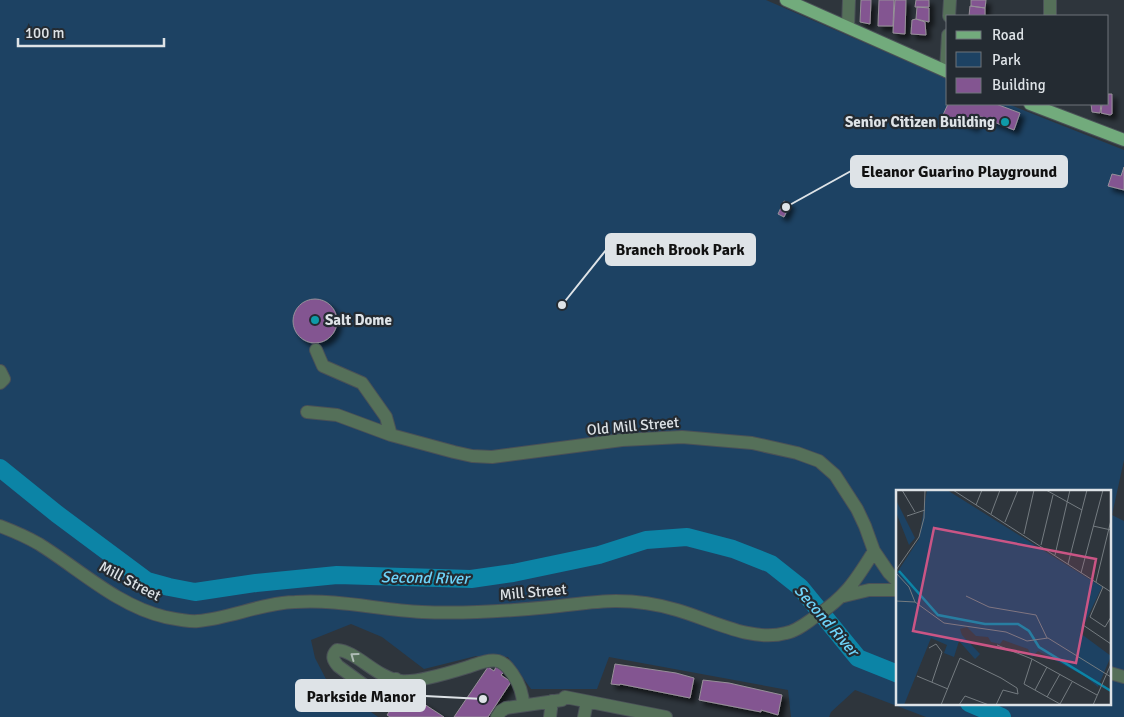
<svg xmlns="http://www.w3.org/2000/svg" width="1124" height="717" font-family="Signika,sans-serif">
<defs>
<filter id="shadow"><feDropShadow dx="4.5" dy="4.5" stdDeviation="2.5" flood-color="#0009"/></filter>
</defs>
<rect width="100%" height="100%" fill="#2e353c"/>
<path fill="#1d4263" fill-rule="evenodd" d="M0,0H766L948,79V104H1008L1124,150V460L1112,515L1124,521V717H926L855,690L831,712L829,717H791L788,690L609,657L597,689H531L508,657L476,656L424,669L382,637L351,624L311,640L315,658L327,681L378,717H0ZM898,491H1110V703H898Z"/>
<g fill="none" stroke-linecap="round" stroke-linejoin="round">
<path stroke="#0c84a6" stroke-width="18" d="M0,468L57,514L147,581L169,587L195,592L256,583L337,575L471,579L513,573L599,555L646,540L687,537L733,549L771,564L800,587L858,658L898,674
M969,703L1002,717"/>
</g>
<path fill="#835591" stroke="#979099" filter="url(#shadow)" d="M861,0H871L870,24L860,22Z
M879,0H894L893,26H878Z
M895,0H906L905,34L893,33Z
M916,0H929V7H915Z
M971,0H986L985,8L971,6Z
M970,6L985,8V16H969Z
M917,7L929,8V22L916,19Z
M916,19L925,22L926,35L911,34L912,20Z
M1108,94H1112V114L1110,115L1101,113L1102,104H1108Z
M948,104H996L1020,113L1014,130L979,116L974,127L943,115Z
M1091,104H1101L1100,113L1092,112Z
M1124,167V190L1108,186L1112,174L1121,176Z
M784,201L790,204L784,217L778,214Z
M293 321a22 22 0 1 1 44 0a22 22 0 1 1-44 0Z
M615,664L676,673L694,678L690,698L620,684V685L611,684Z
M488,667L494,671L496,667L504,672L501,675L511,682L488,717H454Z
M703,680L729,683L782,695L778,715L761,710V712L699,700Z
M401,689L444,717H390L387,715L397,700L394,698Z"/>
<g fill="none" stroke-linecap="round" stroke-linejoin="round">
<defs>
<path id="minor" d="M949,16L950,0
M1050,16V0
M848,27L849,0
M946,71L948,35
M316,350L323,366L362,383L386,417L391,435
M0,371L4,379L0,383
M307,412L337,415L391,435L454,452L472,456L492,457L622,440L682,437L752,443L797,453L819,461L835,475L857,509L865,526L874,551L889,573L898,582
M0,526C13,531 27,537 39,544C79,569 118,606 165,617C175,619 188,622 198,621C231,618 262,603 295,602C339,599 379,610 422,612C465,614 508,611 550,607C572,605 594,601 616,601C636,601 657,604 677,610C709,619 752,643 786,633C797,631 806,623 815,617C845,597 855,582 874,551
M844,596L869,590H898
M1110,673L1124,677
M396,679L384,696H379L338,666C333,660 331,656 337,650C357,651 376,678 401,681C417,683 452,672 468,667C477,664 488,659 498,661C505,663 508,668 512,673C519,683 523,693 523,705
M497,717L501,711L506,708L562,700L565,697L666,717
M550,717L552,701
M584,717L587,702"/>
<path id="major" d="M786,0L948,72
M1030,104L1124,140"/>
</defs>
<use href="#minor" stroke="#4a5157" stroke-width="14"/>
<use href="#major" stroke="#4a5157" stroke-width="14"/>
<use href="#minor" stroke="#557059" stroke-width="12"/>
<use href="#major" stroke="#72ab7c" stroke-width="12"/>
</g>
<defs><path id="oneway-chevron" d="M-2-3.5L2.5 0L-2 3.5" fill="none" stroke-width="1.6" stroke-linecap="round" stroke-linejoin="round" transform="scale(1.25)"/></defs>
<use stroke="#aebbb5" href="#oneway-chevron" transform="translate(354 656) rotate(-144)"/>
<g fill="#0f9aa8" stroke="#242b32" stroke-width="2">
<circle cx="1005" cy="122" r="5"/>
<circle cx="315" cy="320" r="5"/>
</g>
<g text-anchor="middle" stroke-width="4.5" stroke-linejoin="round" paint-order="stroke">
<g font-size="15" font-weight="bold" fill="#dee3e7" stroke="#242b32" text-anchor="end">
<text x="995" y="127">Senior Citizen Building</text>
<text x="325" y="325" text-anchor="start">Salt Dome</text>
</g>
<g font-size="15" fill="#dee3e7" stroke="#242b32">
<text transform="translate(633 426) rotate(-5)" y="5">Old Mill Street</text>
<text transform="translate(130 581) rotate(28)" y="5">Mill Street</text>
<text transform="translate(533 592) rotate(-5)" y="5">Mill Street</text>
</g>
<g font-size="16" font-style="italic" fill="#6fd4fa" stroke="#242b32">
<text transform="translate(425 577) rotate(1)" y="6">Second River</text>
<text transform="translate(827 620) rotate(49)" y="6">Second River</text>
</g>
</g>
<g transform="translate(896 490)">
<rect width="215" height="215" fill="#2e353c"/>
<path d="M31,0H51L206,97L184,143L215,166L202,197L190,187L142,161L136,167L132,159L107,150L104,154L95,152L92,147L80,146L71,137L64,139L66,145L84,164L79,169L63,151L58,167L48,163L51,155L35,148L8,215H0V84L23,49ZM0,10L19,48L13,55L0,22Z" fill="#1d4263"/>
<path fill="none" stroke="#0c84a6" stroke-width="2.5" d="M3,81L42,125L89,134H122L133,141L143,157L215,201"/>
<path fill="none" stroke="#747b80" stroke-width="1" d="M6,0L19,22M57,0L215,102M150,0L186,20M80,15L86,0M95,24L104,0M11,26L29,20M109,32L122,0M197,36L215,40M128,44L138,0M145,55L157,5M159,65L174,0M172,74L191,0M0,80L23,47L28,28L29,0M0,83L13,97L19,112M185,83L207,0M200,92L215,30M207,97L194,127L209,137L215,127M70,106L93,117L140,125L151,148M0,111L19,112L48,133L110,142L131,151L152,148L215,187M187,135L215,154M101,155L136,169L201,205M33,158L40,154L46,162L36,192M136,169L128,194L164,214L176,192M21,186L52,199M139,200L151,177M151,207L164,184M45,215L64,168L105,188L121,198L122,204M63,215L69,206L93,215M100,215L107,200L122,204M197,215L215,174"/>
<path fill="#ca5585" fill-opacity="0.15" stroke="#ca5585" stroke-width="2.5" d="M38,38L200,69L180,173L17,141Z"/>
<rect width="215" height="215" fill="none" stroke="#dee3e7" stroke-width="2.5"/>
</g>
<path fill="none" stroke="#dee3e7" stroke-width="2" d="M786 207L851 171M562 305L606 250M483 699L425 696"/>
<g fill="#dee3e7" stroke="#242b32" stroke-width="2">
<circle cx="786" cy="207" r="5"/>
<circle cx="562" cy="305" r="5"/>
<circle cx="483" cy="699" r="5"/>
</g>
<g fill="#dee3e7" stroke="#dee3e7" stroke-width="2">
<rect x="851" y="156" width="216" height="31" rx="5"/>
<rect x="606" y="234" width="149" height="31" rx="5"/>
<rect x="296" y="680" width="129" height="31" rx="5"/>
</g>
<g font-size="16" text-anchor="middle" font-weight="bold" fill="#111">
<text x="959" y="177">Eleanor Guarino Playground</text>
<text x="680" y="255">Branch Brook Park</text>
<text x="361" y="702">Parkside Manor</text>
</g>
<rect x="946" y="15" width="162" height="90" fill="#242b32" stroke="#6e757a"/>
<rect x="956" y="31" width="25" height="8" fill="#72ab7c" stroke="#6e757a"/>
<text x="992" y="40" font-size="15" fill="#dee3e7">Road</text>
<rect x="956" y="52" width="25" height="15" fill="#1d4263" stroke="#6e757a"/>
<text x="992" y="65" font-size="15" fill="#dee3e7">Park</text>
<rect x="956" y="78" width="25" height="15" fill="#835591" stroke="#6e757a"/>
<text x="992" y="90" font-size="15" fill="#dee3e7">Building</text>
<path d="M18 38v8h146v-8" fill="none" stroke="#dee3e7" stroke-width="2.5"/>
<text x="25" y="38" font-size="15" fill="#dee3e7" stroke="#242b32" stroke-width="4" paint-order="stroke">100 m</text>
</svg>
